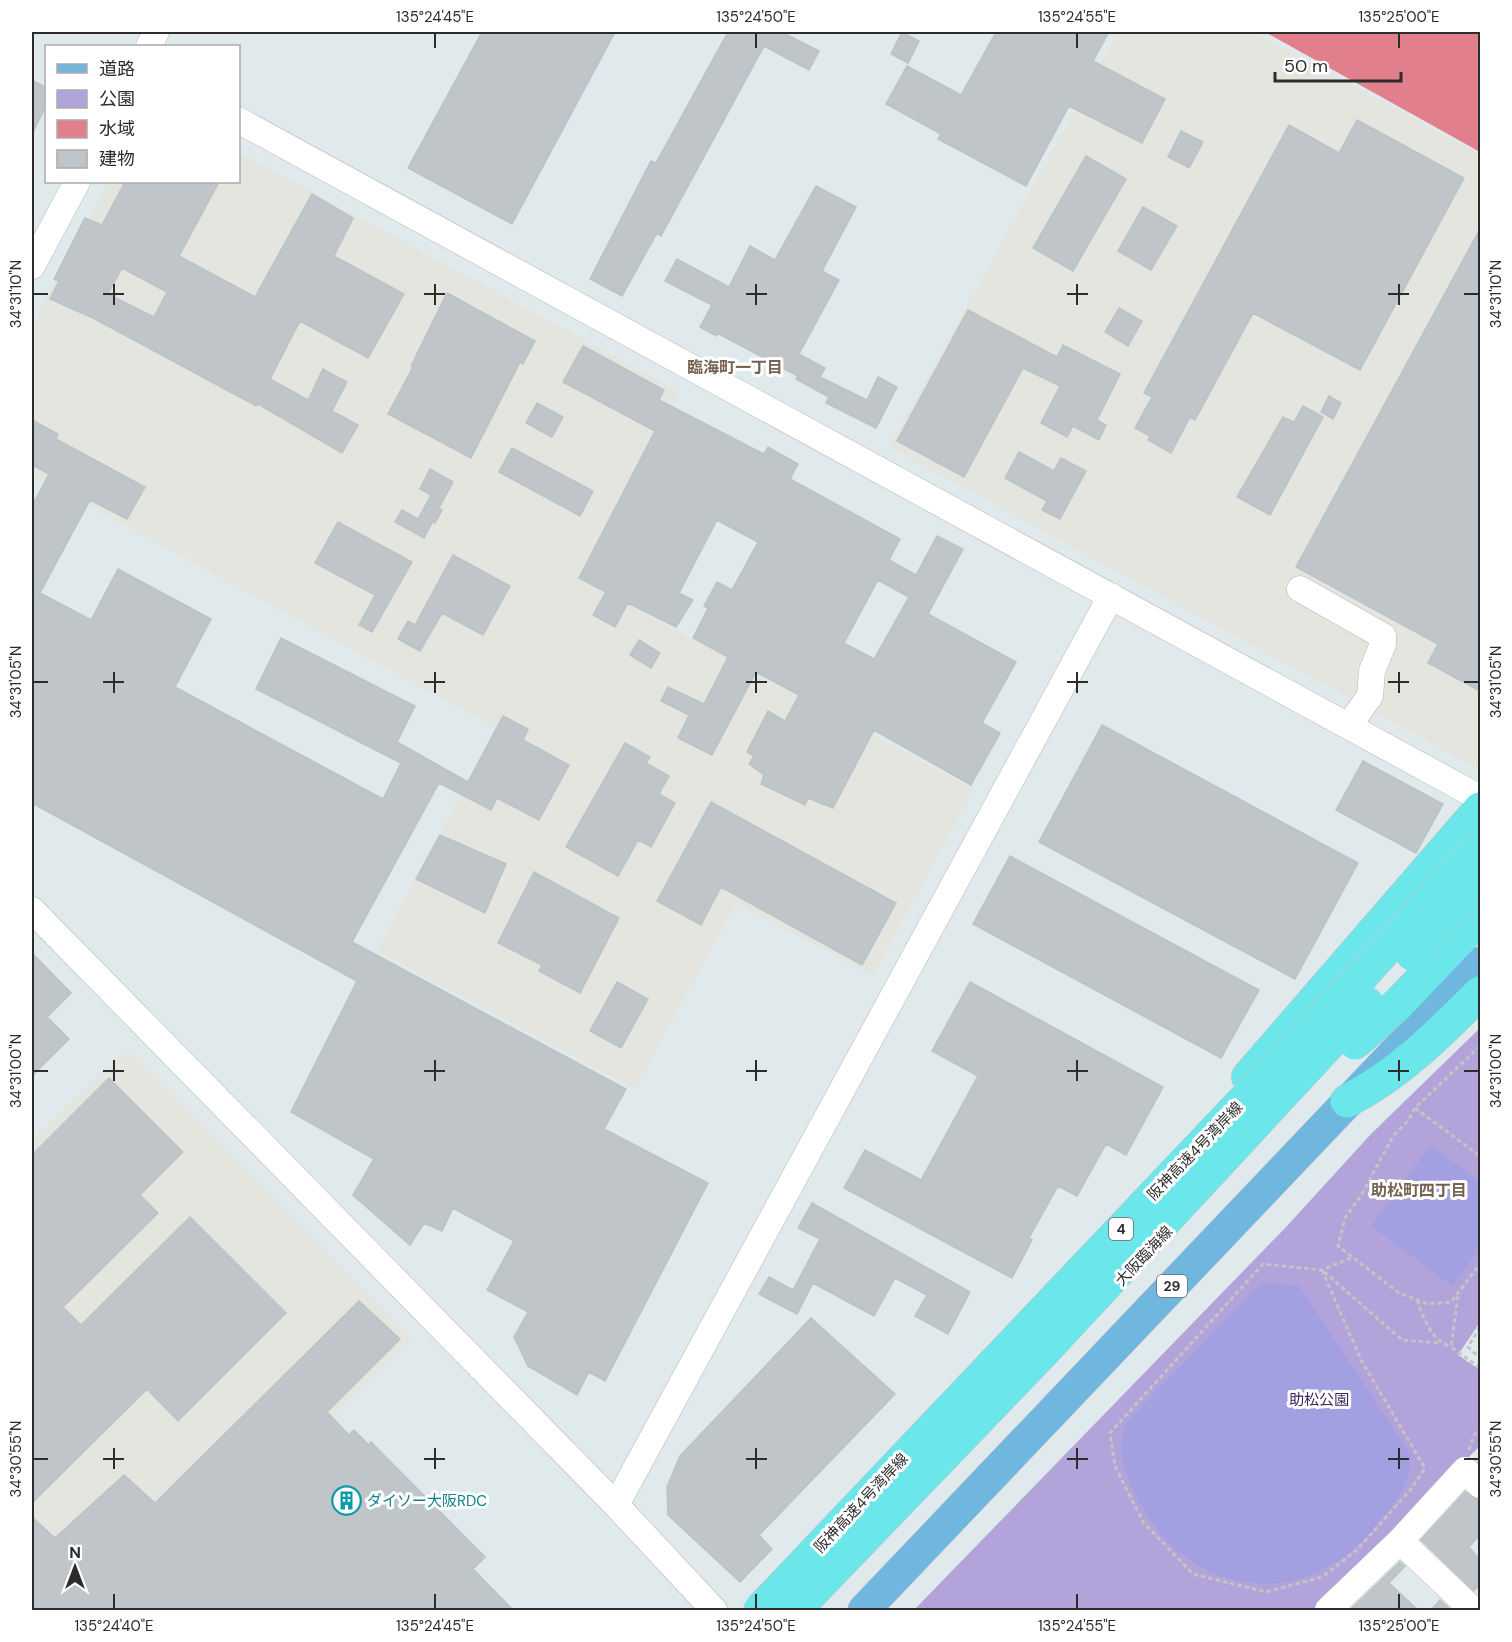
<svg xmlns="http://www.w3.org/2000/svg" width="1512" height="1642" font-family="'DM Sans','Noto Sans JP',sans-serif">
<rect width="100%" height="100%" fill="#e0eaec"/>
<path fill="#e5e5df" d="M1118,32H1253L1480,154V770L889,447Z
M239,152L680,392L578,578L974,789L873,976L736,903L635,1089L377,951L496,728L32,475V325L109,182H238Z
M127,1048L412,1339L138,1610H32V1141Z"/>
<path fill="#b2a3db" d="M1480,1028V1322L1458,1355L1480,1370V1446L1313,1610H914L1287,1226L1371,1134Z"/>
<path fill="#a2a0e1" d="M1431,1145L1480,1182V1248L1452,1286L1371,1226Z
M1261,1283L1299,1286L1411,1455C1411,1485 1394,1504 1376,1526C1304,1614 1190,1598 1138,1499C1124,1472 1115,1451 1127,1422Z"/>
<path fill="#e1808c" d="M1265,32H1480V152Z"/>
<path fill="#bfc5c8" stroke="#bac4c7" stroke-width="1.5" fill-rule="evenodd" d="M482,32H615L512,224L408,168Z
M728,32H782L819,51L809,70L764,46L661,236L657,233L622,296L590,279L651,161L656,163Z
M902,32L919,41L908,63L891,54Z
M996,32H1109L1093,61L1165,99L1142,143L1069,106L1026,186L938,139L941,134L886,104L907,66L961,95Z
M32,80L46,88V106L32,134Z
M1357,120L1464,178L1360,370L1253,313L1195,420L1190,417L1171,453L1148,440L1150,436L1135,428L1152,397L1144,393L1289,125L1339,153Z
M1181,131L1203,142L1189,168L1168,157Z
M1086,156L1126,179L1073,271L1033,248Z
M125,182H219L179,256L255,297L312,194L353,218L334,256L404,294L368,358L300,321L270,379L308,400L323,369L347,382L332,411L358,425L342,453L258,404L256,406L95,319L50,299L59,281L54,279L85,218L102,225ZM122,268L167,292L154,317L108,294Z
M816,186L856,207L822,271L839,280L799,354L825,368L820,377L867,400L878,377L897,387L876,428L826,403L829,397L796,379L798,376L717,333L716,336L700,327L712,305L665,281L677,259L729,287L750,246L775,260Z
M1143,207L1177,226L1151,270L1118,251Z
M1480,229V691L1428,663L1438,644L1296,567Z
M447,293L535,341L523,364L520,362L471,458L388,414L413,367L411,366Z
M1119,308L1142,321L1128,346L1105,332Z
M968,310L1057,357L1063,345L1120,374L1097,420L1106,425L1099,440L1073,426L1067,437L1041,423L1060,386L1023,368L964,477L897,441Z
M583,346L664,390L659,400L764,454L768,447L798,464L790,479L900,539L889,560L916,575L937,536L963,549L928,614L1016,662L982,723L1000,733L971,785L874,730L833,808L808,798L805,805L761,784L764,775L749,764L754,756L747,752L768,711L785,721L799,695L756,672L712,755L678,738L689,715L661,701L668,687L704,704L728,657L693,638L708,608L704,606L717,582L732,590L758,542L717,520L679,593L693,600L676,627L628,603L615,627L593,615L606,592L579,578L655,431L563,382ZM878,580L909,597L874,659L844,643Z
M1329,396L1341,403L1333,419L1321,412Z
M537,403L563,417L552,437L526,423Z
M1303,406L1323,417L1270,515L1237,497L1283,417L1294,422Z
M32,420L58,434L56,439L145,487L127,519L90,500L40,593L91,620L118,569L211,619L175,687L383,799L401,763L256,689L281,638L415,706L397,742L468,782L503,716L528,729L523,740L569,765L539,820L497,798L491,810L439,783L352,942L626,1089L604,1129L708,1183L605,1381L589,1372L577,1395L528,1366L514,1337L528,1312L487,1290L514,1241L453,1208L442,1231L424,1223L410,1245L353,1195L374,1159L291,1112L357,981L32,803V506L49,474L32,465Z
M512,448L593,491L580,516L499,472Z
M1019,452L1054,471L1061,458L1086,471L1060,519L1042,510L1047,501L1005,478Z
M430,469L453,482L439,508L442,510L435,523L433,521L424,538L395,522L402,510L418,519L431,495L420,489Z
M338,522L412,562L372,632L359,625L375,595L315,563Z
M453,555L510,586L483,635L442,613L420,651L398,639L408,621L415,625Z
M639,640L660,653L651,668L630,655Z
M1102,725L1358,863L1295,979L1039,842Z
M625,743L650,757L646,763L669,776L659,794L675,803L651,847L638,840L618,876L566,847Z
M1363,761L1443,804L1416,853L1336,810Z
M711,802L896,903L862,965L721,887L701,925L657,901Z
M440,835L506,864L485,913L416,879Z
M1010,856L1259,990L1221,1058L973,924Z
M534,872L619,918L580,993L539,971L542,965L498,943Z
M32,953L71,993L47,1017L69,1039L32,1076Z
M617,982L648,999L621,1048L590,1031Z
M970,982L1163,1087L1126,1155L1106,1144L1077,1196L1058,1186L1029,1238L1032,1240L1012,1278L844,1188L865,1150L921,1180L978,1076L932,1051Z
M109,1078L183,1152L140,1195L158,1213L63,1307L81,1325L190,1217L286,1313L178,1421L147,1389L32,1503V1155Z
M812,1203L970,1292L948,1334L915,1316L927,1295L895,1278L874,1316L813,1283L797,1314L759,1294L769,1277L793,1290L820,1239L798,1228Z
M359,1301L400,1339L327,1412L349,1435L354,1430L369,1445L371,1442L485,1557L473,1569L514,1611H32V1517L55,1538L124,1475L155,1503Z
M811,1318L895,1394L759,1535L772,1549L740,1582L668,1515L667,1487L680,1456Z
M1465,1492L1480,1500V1535L1469,1547L1480,1560V1584L1474,1591L1421,1540Z
M1400,1562L1405,1566L1389,1583L1419,1611H1349Z
M1440,1600L1452,1611H1430Z"/>
<g fill="none" stroke-linecap="round" stroke-linejoin="round">
<defs>
<path id="minor" d="M149,46L156,32
M238,120L1480,798
M32,266L77,182
M1300,589L1383,636V644L1372,671L1370,696L1349,725
M32,910L616,1505L714,1610
M616,1505L1111,596
M1400,1541L1473,1610
M1328,1610L1400,1541L1465,1470L1480,1485"/>
<path id="major" d="M864,1610L1480,963"/>
<path id="highway" d="M1398,1004L1480,918
M1248,1077L1480,809
M1347,1101C1399,1074 1439,1034 1480,993"/>
</defs>
<use href="#minor" stroke="#bab4b0" stroke-width="27"/>
<use href="#major" stroke="#c4c4c4" stroke-width="33"/>
<use href="#highway" stroke="#c4c4c4" stroke-width="34"/>
<path stroke="#c4c4c4" stroke-width="3" stroke-dasharray="4.5 3" stroke-linecap="butt" d="M1480,1046L1415,1108L1408,1121L1393,1136L1362,1194L1345,1218L1338,1246L1399,1293L1428,1304L1451,1302L1480,1264
M1415,1108L1480,1156
M1351,1258L1322,1270L1263,1264L1110,1433L1115,1466L1143,1522L1193,1574L1266,1592L1322,1577L1357,1550L1411,1489L1425,1468L1361,1360L1322,1270L1402,1340L1440,1343
M1458,1296L1451,1347L1480,1368
M1417,1300C1424,1319 1431,1340 1451,1347
M1480,1327L1468,1347L1480,1358
M1469,1450L1474,1435L1480,1428"/>
<use href="#minor" stroke="#fff" stroke-width="26"/>
<use href="#major" stroke="#70b7e0" stroke-width="32"/>
<use href="#highway" stroke="#6be6eb" stroke-width="33"/>
<defs>
<path id="highway-bridge" d="M1412,954L1480,881
M1355,1043L1398,1004
M760,1610L1358,980L1480,846
M795,1610L1046,1349L1367,1003"/>
</defs>
<use href="#highway-bridge" stroke="#c4c4c4" stroke-width="34" stroke-linecap="butt"/>
<use href="#highway-bridge" stroke="#6be6eb" stroke-width="33"/>
</g>
<path fill="none" stroke="#2c2c2c" stroke-width="2" d="M435,33V48M756,33V48M1077,33V48M1399,33V48M114,284V305M435,284V305M756,284V305M1077,284V305M1399,284V305M33,294H48M103,294H124M424,294H445M746,294H767M1067,294H1088M1388,294H1409M1464,294H1479M114,672V693M435,672V693M756,672V693M1077,672V693M1399,672V693M33,682H48M103,682H124M424,682H445M746,682H767M1067,682H1088M1388,682H1409M1464,682H1479M114,1060V1081M435,1060V1081M756,1060V1081M1077,1060V1081M1399,1060V1081M33,1071H48M103,1071H124M424,1071H445M746,1071H767M1067,1071H1088M1388,1071H1409M1464,1071H1479M114,1448V1469M435,1448V1469M756,1448V1469M1077,1448V1469M1399,1448V1469M33,1459H48M103,1459H124M424,1459H445M746,1459H767M1067,1459H1088M1388,1459H1409M1464,1459H1479M114,1594V1609M435,1594V1609M756,1594V1609M1077,1594V1609M1399,1594V1609"/>
<defs>
<symbol id="building-ring" viewBox="-11 -11 22 22"><circle r="9.5" fill="#fff" stroke="#0f9aa8" stroke-width="1.5"/><path d="M-4-6H4V6H1V3H-1V6H-4ZM-2.5-4.3h1.7v1.8h-1.7ZM.8-4.3h1.7v1.8H.8ZM-2.5-1h1.7V.8h-1.7ZM.8-1h1.7V.8H.8Z" fill="#0f9aa8"/></symbol>
</defs>
<g fill-rule="evenodd">
<use href="#building-ring" x="330" y="1484" width="33" height="33"/>
</g>
<g text-anchor="middle" stroke-width="6" stroke-linejoin="round" paint-order="stroke">
<g fill="#fff" stroke="#6b6b6b" stroke-width="1.5">
<rect x="1109" y="1218" width="24" height="22" rx="4.5"/>
<rect x="1157" y="1275" width="30" height="22" rx="4.5"/>
</g>
<g font-size="14" font-weight="bold" fill="#2c2c2c">
<text x="1121" y="1234">4</text>
<text x="1172" y="1291">29</text>
</g>
<g font-size="15" fill="#2c2c2c" stroke="#fff">
<text transform="translate(1195 1151) rotate(-46)" y="5">阪神高速4号湾岸線</text>
<text transform="translate(1144 1256) rotate(-47)" y="5">大阪臨海線</text>
<text transform="translate(861 1503) rotate(-47)" y="5">阪神高速4号湾岸線</text>
</g>
<g font-size="15" fill="#3c2461" stroke="#fff">
<text x="1319" y="1405">助松公園</text>
</g>
<g font-size="15" fill="#0d838f" stroke="#fff" text-anchor="start">
<text x="367" y="1506">ダイソー大阪RDC</text>
</g>
<g font-size="16" font-weight="bold" fill="#776251" stroke="#fff">
<text x="735" y="373">臨海町一丁目</text>
<text x="1419" y="1196">助松町四丁目</text>
</g>
</g>
<rect width="1512" height="1642" fill="none" stroke="#ffffff" stroke-width="66"/>
<rect x="45" y="45" width="195" height="138" fill="#ffffff" stroke="#ababab" stroke-width="1.5"/>
<rect x="57" y="64" width="30" height="9" fill="#70b7e0" stroke="#ababab" stroke-width="1.5"/>
<text x="99" y="75" font-size="18" fill="#2c2c2c">道路</text>
<rect x="57" y="90" width="30" height="18" fill="#b2a3db" stroke="#ababab" stroke-width="1.5"/>
<text x="99" y="105" font-size="18" fill="#2c2c2c">公園</text>
<rect x="57" y="120" width="30" height="18" fill="#e1808c" stroke="#ababab" stroke-width="1.5"/>
<text x="99" y="135" font-size="18" fill="#2c2c2c">水域</text>
<rect x="57" y="150" width="30" height="18" fill="#bfc5c8" stroke="#ababab" stroke-width="1.5"/>
<text x="99" y="165" font-size="18" fill="#2c2c2c">建物</text>
<g transform="translate(75 1567)" stroke="#ffffff" stroke-width="4.5" paint-order="stroke">
<path d="M0-4.5L10 22L0 15L-10 22Z" fill="#2c2c2c"/>
<text y="-9" font-size="16" font-weight="bold" text-anchor="middle" fill="#2c2c2c">N</text>
</g>
<path d="M1275 72v9h126v-9" fill="none" stroke="#2c2c2c" stroke-width="3"/>
<text x="1284" y="72" font-size="18" fill="#2c2c2c" stroke="#ffffff" stroke-width="4.5" paint-order="stroke">50 m</text>
<rect x="33" y="33" width="1446" height="1576" fill="none" stroke="#2c2c2c" stroke-width="2"/>
<g font-size="15" text-anchor="middle" fill="#2c2c2c">
<text x="435" y="22">135°24'45"E</text>
<text x="756" y="22">135°24'50"E</text>
<text x="1077" y="22">135°24'55"E</text>
<text x="1399" y="22">135°25'00"E</text>
<text transform="translate(16 294) rotate(-90)" y="5">34°31'10"N</text>
<text transform="translate(1496 294) rotate(-90)" y="5">34°31'10"N</text>
<text transform="translate(16 682) rotate(-90)" y="5">34°31'05"N</text>
<text transform="translate(1496 682) rotate(-90)" y="5">34°31'05"N</text>
<text transform="translate(16 1071) rotate(-90)" y="5">34°31'00"N</text>
<text transform="translate(1496 1071) rotate(-90)" y="5">34°31'00"N</text>
<text transform="translate(16 1459) rotate(-90)" y="5">34°30'55"N</text>
<text transform="translate(1496 1459) rotate(-90)" y="5">34°30'55"N</text>
<text x="114" y="1631">135°24'40"E</text>
<text x="435" y="1631">135°24'45"E</text>
<text x="756" y="1631">135°24'50"E</text>
<text x="1077" y="1631">135°24'55"E</text>
<text x="1399" y="1631">135°25'00"E</text>
</g>
</svg>
